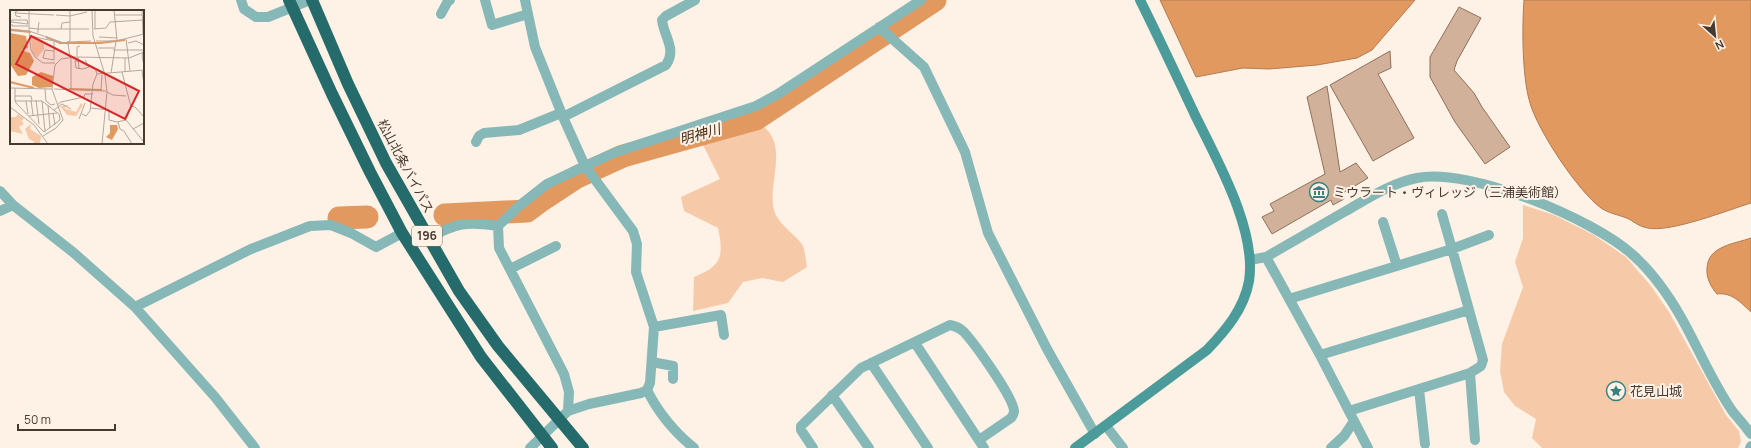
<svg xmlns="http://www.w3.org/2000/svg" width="1751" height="448" font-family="Manrope,'Noto Sans JP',sans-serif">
<rect width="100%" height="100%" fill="#fef1e6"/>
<path fill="#f6caa8" d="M759,124C791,141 767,183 774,210C778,225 798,236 803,246C805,252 806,261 807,267L783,282L762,278L743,282L728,303L693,311L694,277C722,266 724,256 718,228L684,211L681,197L720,179L701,141Z
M1523,205L1554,215L1594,235L1626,257L1651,286L1669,312L1726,415L1739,431L1741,442L1738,448H1542L1532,438L1536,419L1515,406L1504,392L1500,371L1502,344L1523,287L1515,262L1523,238Z"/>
<path fill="#e1995f" stroke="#b27c51" d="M1160,0H1415L1372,50L1357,58L1317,65L1269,69L1243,68L1196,77Z
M1524,0H1751V203C1728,210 1670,233 1648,228C1641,227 1635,223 1629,219C1620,215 1610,214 1601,208C1578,191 1538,131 1530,103C1522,77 1522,27 1524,0Z
M1751,238V312C1741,303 1732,292 1717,294C1711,287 1706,278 1707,268C1708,246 1734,244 1751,238Z"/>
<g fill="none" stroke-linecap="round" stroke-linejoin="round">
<path stroke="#e1995f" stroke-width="23" d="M445,215L527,211L539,202L577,177L623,156L756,119L935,0
M339,218L367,217"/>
</g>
<path fill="#d1b199" stroke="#8f715a" d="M1459,7L1481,18L1457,61L1454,70L1474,93L1482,107L1510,147L1485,164L1455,122L1430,77V57Z
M1390,51L1391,68L1378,74L1414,138L1373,161L1330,85Z
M1327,86L1340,172L1356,163L1368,178L1343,193L1344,199L1333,205L1331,200L1272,234L1262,217L1274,211L1270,204L1325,174L1307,97Z"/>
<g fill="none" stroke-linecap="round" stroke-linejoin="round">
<path stroke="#87b8b8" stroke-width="10" d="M241,0L244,9L256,17H268L310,0
M485,0L492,25L528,14
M525,0L535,47L563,117L585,166L633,231L637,244L636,272L654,327L650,383L647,390L641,393L589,404L568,411L530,448
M441,14L448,1L450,0
M879,27L924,67L965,152L988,233L1047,349L1095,434
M563,117L666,65C677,49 664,37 662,20L666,16L695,0
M476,142L479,136L484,133L519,130L561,113
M0,191L13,205L74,253L135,307L215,397L255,448
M0,211L13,205
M1442,214L1452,249L1489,235
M1383,222L1397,266
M428,238C457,223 466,221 498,226
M1266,257L1320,355L1368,448
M1250,260L1266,257C1292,242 1318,227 1344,212C1367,199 1391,183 1417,178C1469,167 1594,219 1633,255C1643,264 1652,274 1660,285C1690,324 1705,372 1733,412C1739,419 1745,426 1751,434
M510,269L556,246
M1289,299L1452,249L1483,360L1481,366L1470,373L1349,411
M135,307L251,249L310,226L331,225L351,233L376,247L402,233
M654,327L721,315L724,335
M915,343L984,448
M1320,355L1469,310
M652,362L673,366V379
M871,363L928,448
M1470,373L1475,440
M1419,389L1425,444
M647,390C659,414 673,431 694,448
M832,395L869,448
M568,411L569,392L564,374L499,248L498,226L519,206L547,184L585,166L616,152L756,106L778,94L921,0
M1106,426L1123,448
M813,448L801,430V426L861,368L950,325C955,326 960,328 964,332C974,343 1015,399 1014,412C1014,413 1012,417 1011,418L979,440
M1331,448L1344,436L1354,421
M1750,448L1751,446"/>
<path stroke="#4b9b9b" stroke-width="10" d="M1075,448L1207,350C1226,330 1244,309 1249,281C1257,230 1217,160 1195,115C1177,77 1159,38 1140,0"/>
<path stroke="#256b6b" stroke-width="12" d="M289,0L332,94L370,172L402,233L481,357L552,448
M312,0L348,84L386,163L459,291L498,346L583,448"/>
</g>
<defs>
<symbol id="museum-ring" viewBox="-11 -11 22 22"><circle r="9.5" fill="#fef1e6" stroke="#388181" stroke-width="1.5"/><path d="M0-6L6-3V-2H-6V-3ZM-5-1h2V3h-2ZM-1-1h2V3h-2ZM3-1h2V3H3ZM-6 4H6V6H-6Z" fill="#388181"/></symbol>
<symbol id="sight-ring" viewBox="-11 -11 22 22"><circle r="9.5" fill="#fef1e6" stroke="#388181" stroke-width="1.5"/><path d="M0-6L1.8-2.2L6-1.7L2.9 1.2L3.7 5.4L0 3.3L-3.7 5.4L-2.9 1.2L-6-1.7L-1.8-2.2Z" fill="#388181"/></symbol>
</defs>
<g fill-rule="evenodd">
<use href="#museum-ring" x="1308" y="181" width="22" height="22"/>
<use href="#sight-ring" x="1605" y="380" width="22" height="22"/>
</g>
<g text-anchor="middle" stroke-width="4" stroke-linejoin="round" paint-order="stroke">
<rect fill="#fef1e6" stroke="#7d7066" stroke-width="1" x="412" y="226" width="30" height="20" rx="3"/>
<g font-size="12" font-weight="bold" fill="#46392f">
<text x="427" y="240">196</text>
</g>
<g font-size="13" fill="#46392f" stroke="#fef1e6">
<text transform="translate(406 166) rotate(62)" y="5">松山北条バイパス</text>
</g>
<g font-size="13" fill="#46392f" stroke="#fef1e6" text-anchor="start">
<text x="1333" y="197">ミウラート・ヴィレッジ（三浦美術館）</text>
<text x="1630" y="396">花見山城</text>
</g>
<g font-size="14" font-style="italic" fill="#482b11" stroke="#fef1e6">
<text transform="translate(700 134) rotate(-16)" y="5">明神川</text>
</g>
</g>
<g transform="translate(10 10)">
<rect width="134" height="134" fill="#fef1e6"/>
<path d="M21,27L32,30L34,34V39L27,48L22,42ZM71,93L73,95L66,106L57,105L50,96L59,95L54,98L66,102ZM8,104L14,108L12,111L14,114L9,117L13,124L0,121L1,107H6ZM21,114L20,119L31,126L30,134H20L25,132L19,129L15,119Z" fill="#f6caa8"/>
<path d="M0,23L16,26L18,38L11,40L20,43L24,51L16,65L8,66L0,54ZM31,62L43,66L42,77L29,78L22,75V67ZM100,115H107L108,119L102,130L96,127L100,123Z" fill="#e1995f"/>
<path fill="none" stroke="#e1995f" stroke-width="2" d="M0,20L21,22M36,27L50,33H90L115,30M0,72L24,78M59,79L92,80"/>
<path fill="none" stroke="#b4a79d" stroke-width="1" d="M9,0L5,2L6,6L11,7M19,0V21L54,33L60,31V0M82,0L83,26L95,65L97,82L92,134M85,0V19M104,0L107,30M132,0L133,24M5,3L44,5M46,5L60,6M104,5H132M60,6L77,2M17,10L18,14L1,12L2,10ZM2,14V16H18M19,18L28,19L29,12M0,19L19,21L21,40L25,47L33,53H45M51,19L52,13L60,12M84,19L96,18L100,12L133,10M28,23V19H79M20,26L58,34M89,27L107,28M116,29L120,61M86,31H106L134,24M59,32L81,31M58,33L60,48M118,33L126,31L134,35M88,38H104M134,38L132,46L134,55M103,40H133M44,41L35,40L33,48L44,50M67,46V37L70,36M68,47L69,59M61,48V79M115,48V62M44,50V32M68,51H65L66,58L73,59L79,57L75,50M78,55L85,58L87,64M132,61L134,75M112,62L121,97L116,110M101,63L106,31M0,78L42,79L45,55L51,49L65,47L119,48L134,42M35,79L36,91L41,95L45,94M44,79L96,81M91,79L92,65M97,82L103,85L116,86M5,86H21L22,90M21,90L23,105M26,90L29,114M5,91H32L49,104L50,110L34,122L6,93L5,91V78M16,91L18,104M32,91L35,121M38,95L40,118M47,95L51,92L74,87L75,84H83M120,96L125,97L134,107M0,97L24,115L38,134M81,98L99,100V110L107,112L116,110L134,132M44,100L52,94L61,99M43,103L45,115M72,104L76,106L80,101L83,74L87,64L134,60M19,106L47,103M69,109L75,93M108,112L110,119L114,121L122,134M123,119L134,113M33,126L46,118L53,110L42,79"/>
<path fill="#d62828" fill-opacity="0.15" stroke="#d62828" stroke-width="2" d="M21,26L129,81L115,109L6,54Z"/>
<rect width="134" height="134" fill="none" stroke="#46392f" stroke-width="2"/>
</g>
<g transform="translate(1715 36) rotate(153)" stroke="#fef1e6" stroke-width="3" paint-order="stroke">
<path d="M0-3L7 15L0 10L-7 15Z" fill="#46392f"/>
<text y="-6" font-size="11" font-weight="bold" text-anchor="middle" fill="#46392f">N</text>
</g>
<path d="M18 424v6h97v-6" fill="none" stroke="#46392f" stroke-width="2"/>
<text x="24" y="424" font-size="12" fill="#46392f" stroke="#fef1e6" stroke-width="3" paint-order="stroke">50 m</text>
</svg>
